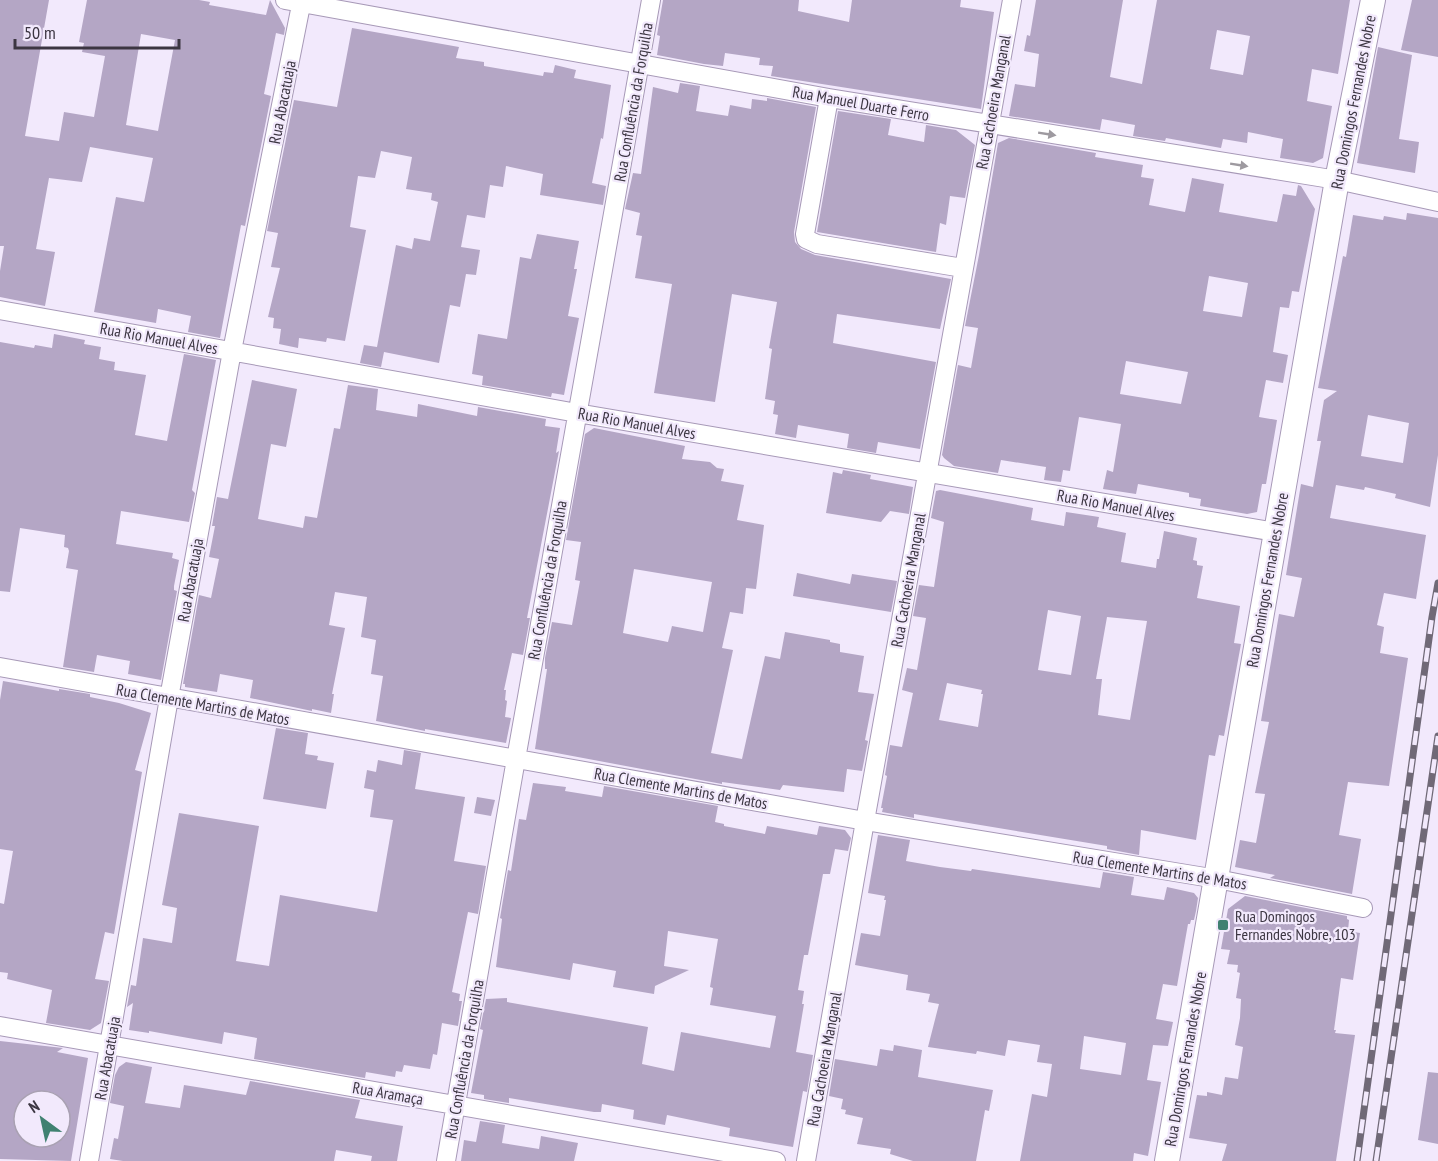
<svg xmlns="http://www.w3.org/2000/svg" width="1438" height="1161" font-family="'PT Sans Narrow',sans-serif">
<rect width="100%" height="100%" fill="#f2e9fc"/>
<path fill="#b4a6c5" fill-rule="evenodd" d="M0,0H49L25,136L59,141L64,112L94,117L105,56L82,52L84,43L79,42L87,0H199L210,2L209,5L266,15L270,0L285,28L284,35L276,33L264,94L271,96L245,226L241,225L220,338L188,332L191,316L158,309L156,323L94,312L116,197L144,202L153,158L90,147L82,182L49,178L36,249L55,252L45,306L0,297V271L4,246H0ZM141,34L175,40L158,131L126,125Z
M663,0H799L798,11L849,22L852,0H961L960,7L994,12L981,109L771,76L773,66L759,65L760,58L725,53L723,66L704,64L657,55L660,36L657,35Z
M1036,0H1123L1110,77L1142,84L1157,0H1350L1338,74L1312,69L1307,101L1332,106L1323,158L1313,163L1280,158L1283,139L1248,132L1247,143L1223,139L1221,148L1166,138L1165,141L1133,136L1135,125L1102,119L1100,130L1009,116L1015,84L1035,87L1039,54L1024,51L1027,35L1030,36ZM1217,30L1250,36L1243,75L1210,69Z
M1412,0H1438V57L1401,50Z
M352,28L459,47L456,58L484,62V66L543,76L544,72L553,73L555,65L576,70L574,78L611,85L603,139L601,138L592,183L606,186L603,205L540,195L543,174L506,166L503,187L490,185L485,218L467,215L461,247L480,250L476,275L466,274L460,307L450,305L439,363L384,352L381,367L360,363L364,345L377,347L396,245L412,249L414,238L430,241L438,202L431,200L432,193L406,189L412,157L381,151L375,178L358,176L350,227L366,230L345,341L327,338L326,342L299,338L298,348L279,344L281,329L273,328L274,318L268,317L280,268L271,267L278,233L267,231L294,100L337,107Z
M1378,47L1412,55L1399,139L1419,142L1415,173L1357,163Z
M680,83L700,86L696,111L728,116L730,105L751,109L752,99L767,101V98L816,107L794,232L795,242L801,249L815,255L951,279L940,329L837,314L833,343L936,362L920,449L878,442L876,453L847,448L849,434L798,425L796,438L775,434L778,415L773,414L775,401L765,399L772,349L769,348L777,302L732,294L715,402L654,393L672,284L635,278L642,236L636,235L640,213L625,209L633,173L641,174L653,87L678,93Z
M838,111L891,119L888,135L924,142L926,125L956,130L975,145L965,198L950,196L946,225L940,223L936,252L817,232Z
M1009,138L1096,153L1095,157L1143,165L1141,177L1154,179L1149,205L1185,212L1192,178L1224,184L1219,212L1277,222L1283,194L1296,196L1298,185L1301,186L1315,209L1299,292L1292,291L1289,308L1280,307L1273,352L1288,355L1283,383L1266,380L1259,417L1277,420L1266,484H1262L1257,512L1247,514L1200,506L1201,499L1189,497V493L1138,484L1136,494L1103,489L1107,470L1113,472L1121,424L1079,417L1070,471L1063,470L1061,482L1044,480L1046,467L1001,460L998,473L954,466L944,458L942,455L958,365L971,368L978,328L965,326L979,255L998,143ZM1209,276L1248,283L1242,317L1203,311ZM1126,361L1188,372L1181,404L1120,394Z
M1407,213L1438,218V455L1430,507L1395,498L1396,494L1365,487L1364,490L1336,485L1330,518L1426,535L1416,599L1384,593L1377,625L1384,627L1380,653L1408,658L1389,786L1348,782L1339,835L1361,839L1352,894L1270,878L1275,875L1235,867L1240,840L1256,843L1265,794L1255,793L1269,722L1261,721L1279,614L1294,617L1302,578L1286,575L1301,484L1313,487L1321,441H1317L1324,400L1337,391L1318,388L1343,256L1346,257L1353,215L1383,220L1384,216L1406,220ZM1368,415L1409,423L1403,463L1361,456Z
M537,234L579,241L574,269H577L568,316L579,318L564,395L552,393L551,397L482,385L483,376L472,374L478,334L507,339L520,257L531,259Z
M54,334L85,340L84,344L101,347L99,359L115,362L114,370L146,375L135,435L167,441L184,354L216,360L192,490L195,493L189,522L121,511L116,544L173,553L172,558L179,560L174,586V590L177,591L161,680L128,674L130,661L97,655L94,672L63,667L78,570L66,568L69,551L68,548L64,547L65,535L20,528L10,592L0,591V342L34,348L35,345L52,348Z
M252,380L297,389L286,447L271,444L258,519L303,528L305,516L317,518L334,428L340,429L348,385L378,389L376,410L417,417L418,404L477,416L478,407L546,419L545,426L560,428L556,453L559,451L527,618H530L523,655L512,653L504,690H506L505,700L507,701L505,717L511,718L506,743L425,729V731L376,721L383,676L371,674L376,640L361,637L367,597L335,592L329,625L345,628L332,694H334L331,713L312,709V711L250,698L253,680L220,674L217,692L185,687V684H183L199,595L211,598L219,559L209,557L215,526H212L217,497L228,499Z
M594,428L685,446L682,459L710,462L717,468L724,469L721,481L744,485L737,520L764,525L756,589L746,588L743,614L730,612L722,648L733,650L711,753L742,759L765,656L780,659L785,632L830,640V642L840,644V652L864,656L858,692L874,694L865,740L868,741L862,771L847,769L844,792L783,785L780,790L722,782V784L535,749L547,669H545V658L552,622L572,625L580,581L575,580L581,542L566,540L585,434ZM634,569L712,582L703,632L672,626L668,642L623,633Z
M843,470L871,475L870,479L913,487L909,514L890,511L881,522L826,513L833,472L842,474Z
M940,490L1033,508L1031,520L1064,526L1066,512L1099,517L1097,527L1126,533L1121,562L1156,568L1157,559H1159L1164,531L1197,538L1193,560L1197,561V565L1203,566L1197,598L1240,606L1234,643L1241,644L1224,736L1219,735L1215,756L1209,755L1196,840L1141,830L1139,855L1107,849V846L914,814V818L882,812L883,808H881L887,776L885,775L890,745L902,747L913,693L902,690L907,668L917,670L926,618L913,616L919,585L934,587L944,522L931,518L936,491ZM1048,610L1081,616L1071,675L1038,670ZM1107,617L1147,621L1130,720L1098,715L1102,679H1096ZM947,683L982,690L981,694H983L978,727L939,720Z
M797,573L850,584L852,574L897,581L891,612L793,596Z
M3,681L59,691V689L90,694V697L119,703L151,713L135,770L142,772L114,934L105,932L95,979L109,981L101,1023L90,1030L46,1023L52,990L7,979L8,973L0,972V903L4,904L13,851L0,849V700Z
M276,728L308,733L305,754L318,756L317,760L334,763L326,809L263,799Z
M404,750L421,753L415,789L465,797L454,861L486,866L478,914L468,912L452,992L460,994L459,1001H462L458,1026L442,1023L437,1055L433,1054L430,1069L404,1065L402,1072L396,1071L395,1077L366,1072L365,1078L254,1059L257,1038L224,1032L222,1044L149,1031V1033L129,1030L133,1003L127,1007L131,985L136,986L143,938L172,943L177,908L162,905L179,813L259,826L236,961L269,966L280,895L377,912L393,820L370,817L374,790L364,788L367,770L376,772L378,760L402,765Z
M533,783L566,787L565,791L602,797L604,786L718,806L715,822L724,824V826L765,834L767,826L817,835L819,826L845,830L851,838L848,851L835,849L830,874H823L808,955H804L798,990L804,991L802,1004H804L796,1052L813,1055L807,1092L803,1091L793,1147L729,1136L730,1128L667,1115L665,1125L633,1119L634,1110L602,1104L601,1112H594L509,1098V1103L484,1099V1095L471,1093L483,1030L480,1029L486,999L507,998V1002L648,1027L642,1064L674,1071L681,1032L770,1048L776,1016L710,1005L713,988L710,987L718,939L668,931L664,966L689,970L655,986L654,994L613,987L616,971L573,963L570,980L496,967L502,919L500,918L508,870L511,871L519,819L526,820Z
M477,797L495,800L491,816L474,813Z
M878,835L910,840L906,861L940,867L971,871L972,869L1100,888L1103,872L1134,877L1131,895L1164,900L1167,887L1194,893L1198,898L1196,911L1194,920H1191L1190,924H1188L1177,986L1163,984L1156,1019L1173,1022L1168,1046L1153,1045L1147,1080L1161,1082L1148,1156L1134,1153L1133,1161H1020L1032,1094L1047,1097L1052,1064L1037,1062L1040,1045L1008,1040L1005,1056L977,1051L976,1054L928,1047L939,1004L928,1002L930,994L906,990L908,975L855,965L861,933L880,936L886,900H884L885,896L868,893ZM1084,1036L1126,1043L1121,1075L1080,1069Z
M1245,896L1347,916V919L1349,920L1348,931L1360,933L1353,980L1341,978L1334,1030H1336L1335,1033L1355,1035L1336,1161H1222L1227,1144L1189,1138L1197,1095L1207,1096V1092L1222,1095L1225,1077L1238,1079L1243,1047L1235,1045L1240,1018L1241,999L1236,998L1240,973L1237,972L1238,965L1227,964L1230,950L1221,949L1228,909Z
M0,1041L63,1048L57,1052L88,1058L71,1161L0,1159ZM24,1101H60V1137H24Z
M894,1045L922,1050L918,1077L993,1090L989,1111L985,1110L976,1161H913L890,1154L891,1149L857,1144L863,1118L845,1114L846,1110L841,1109L843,1099L829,1096L835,1059L877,1066L880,1049L893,1051Z
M126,1062L152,1067L145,1103L180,1108L184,1085L246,1095L250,1081L360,1100L355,1118L403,1126L397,1161H371L372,1156L336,1150L334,1161H123L110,1159L114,1138L118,1139L124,1106L110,1103L115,1075L119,1067Z
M1428,1072L1438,1073V1144L1418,1140Z
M480,1121L505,1125L502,1143L539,1149L541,1136L578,1143L574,1161H461L464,1140L476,1142Z"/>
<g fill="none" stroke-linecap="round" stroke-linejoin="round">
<defs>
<path id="minor" d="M285,0L829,98L1337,180L1438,202
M829,98L805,234L806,239L817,244L963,268
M0,310L577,413L1275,532
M0,667L865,821L1217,879L1363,908
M0,1026L776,1161
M89,1161L169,698L232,351L302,0
M446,1161L516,759L651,0
M806,1161L865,821L1012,0"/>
<path id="tertiary" d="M1167,1161L1337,180L1373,0"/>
</defs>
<use href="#minor" stroke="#a799b7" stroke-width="20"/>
<use href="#tertiary" stroke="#a799b7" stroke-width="26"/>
<use href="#minor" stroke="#fff" stroke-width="18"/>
<use href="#tertiary" stroke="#fff" stroke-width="24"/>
<defs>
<path id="rail" d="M1357,1161L1432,617L1438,583
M1376,1161L1438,736"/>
</defs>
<use href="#rail" stroke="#706977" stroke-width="7"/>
<use href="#rail" stroke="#f2e9fc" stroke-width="4.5" stroke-dasharray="14" stroke-linecap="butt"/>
</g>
<defs><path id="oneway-solid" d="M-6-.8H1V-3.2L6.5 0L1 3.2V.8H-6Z" transform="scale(1.5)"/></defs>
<g fill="#9e9aa0">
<use href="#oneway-solid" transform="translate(1047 134) rotate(9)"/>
<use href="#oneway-solid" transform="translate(1239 165) rotate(9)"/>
</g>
<rect fill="#408171" stroke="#f2e9fc" stroke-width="2" x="1217" y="919" width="12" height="12" rx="3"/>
<g text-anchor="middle" stroke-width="4.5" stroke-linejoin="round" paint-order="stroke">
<g font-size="16" fill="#3c3642" stroke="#f2e9fc">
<text transform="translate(282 102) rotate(-79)" y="6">Rua Abacatuaja</text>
<text transform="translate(633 102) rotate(-80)" y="6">Rua Confluência da Forquilha</text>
<text transform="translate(993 102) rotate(-80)" y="6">Rua Cachoeira Manganal</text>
<text transform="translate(1353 102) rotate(-79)" y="6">Rua Domingos Fernandes Nobre</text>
<text transform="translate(861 103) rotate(10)" y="6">Rua Manuel Duarte Ferro</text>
<text transform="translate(159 338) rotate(10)" y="6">Rua Rio Manuel Alves</text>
<text transform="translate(637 423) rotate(10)" y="6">Rua Rio Manuel Alves</text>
<text transform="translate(1116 505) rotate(10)" y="6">Rua Rio Manuel Alves</text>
<text transform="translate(190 580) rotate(-80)" y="6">Rua Abacatuaja</text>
<text transform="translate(547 580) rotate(-80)" y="6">Rua Confluência da Forquilha</text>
<text transform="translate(908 580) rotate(-80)" y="6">Rua Cachoeira Manganal</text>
<text transform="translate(1267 580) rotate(-80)" y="6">Rua Domingos Fernandes Nobre</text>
<text transform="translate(203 704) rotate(10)" y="6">Rua Clemente Martins de Matos</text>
<text transform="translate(681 788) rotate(10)" y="6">Rua Clemente Martins de Matos</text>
<text transform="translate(1160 870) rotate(9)" y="6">Rua Clemente Martins de Matos</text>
<text transform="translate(107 1058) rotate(-80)" y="6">Rua Abacatuaja</text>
<text transform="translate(464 1059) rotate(-80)" y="6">Rua Confluência da Forquilha</text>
<text transform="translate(824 1059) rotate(-80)" y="6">Rua Cachoeira Manganal</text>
<text transform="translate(1185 1059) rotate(-80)" y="6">Rua Domingos Fernandes Nobre</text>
<text transform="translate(388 1093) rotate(10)" y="6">Rua Aramaça</text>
</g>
<g font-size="16" fill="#3c3642" stroke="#f2e9fc" text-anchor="start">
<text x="1235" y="922">Rua Domingos<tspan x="1235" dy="18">Fernandes Nobre, 103</tspan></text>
</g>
</g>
<g transform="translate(42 1119) rotate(327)"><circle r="28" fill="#f2e9fc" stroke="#a9a1b2" stroke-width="1.5"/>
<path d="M0-4.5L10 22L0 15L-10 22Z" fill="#408171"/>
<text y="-9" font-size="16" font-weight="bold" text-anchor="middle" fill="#3c3642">N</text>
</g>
<path d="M15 39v9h164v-9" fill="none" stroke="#3c3642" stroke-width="3"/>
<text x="24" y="39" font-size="18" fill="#3c3642" stroke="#f2e9fc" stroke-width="4.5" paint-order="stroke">50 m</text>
</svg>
